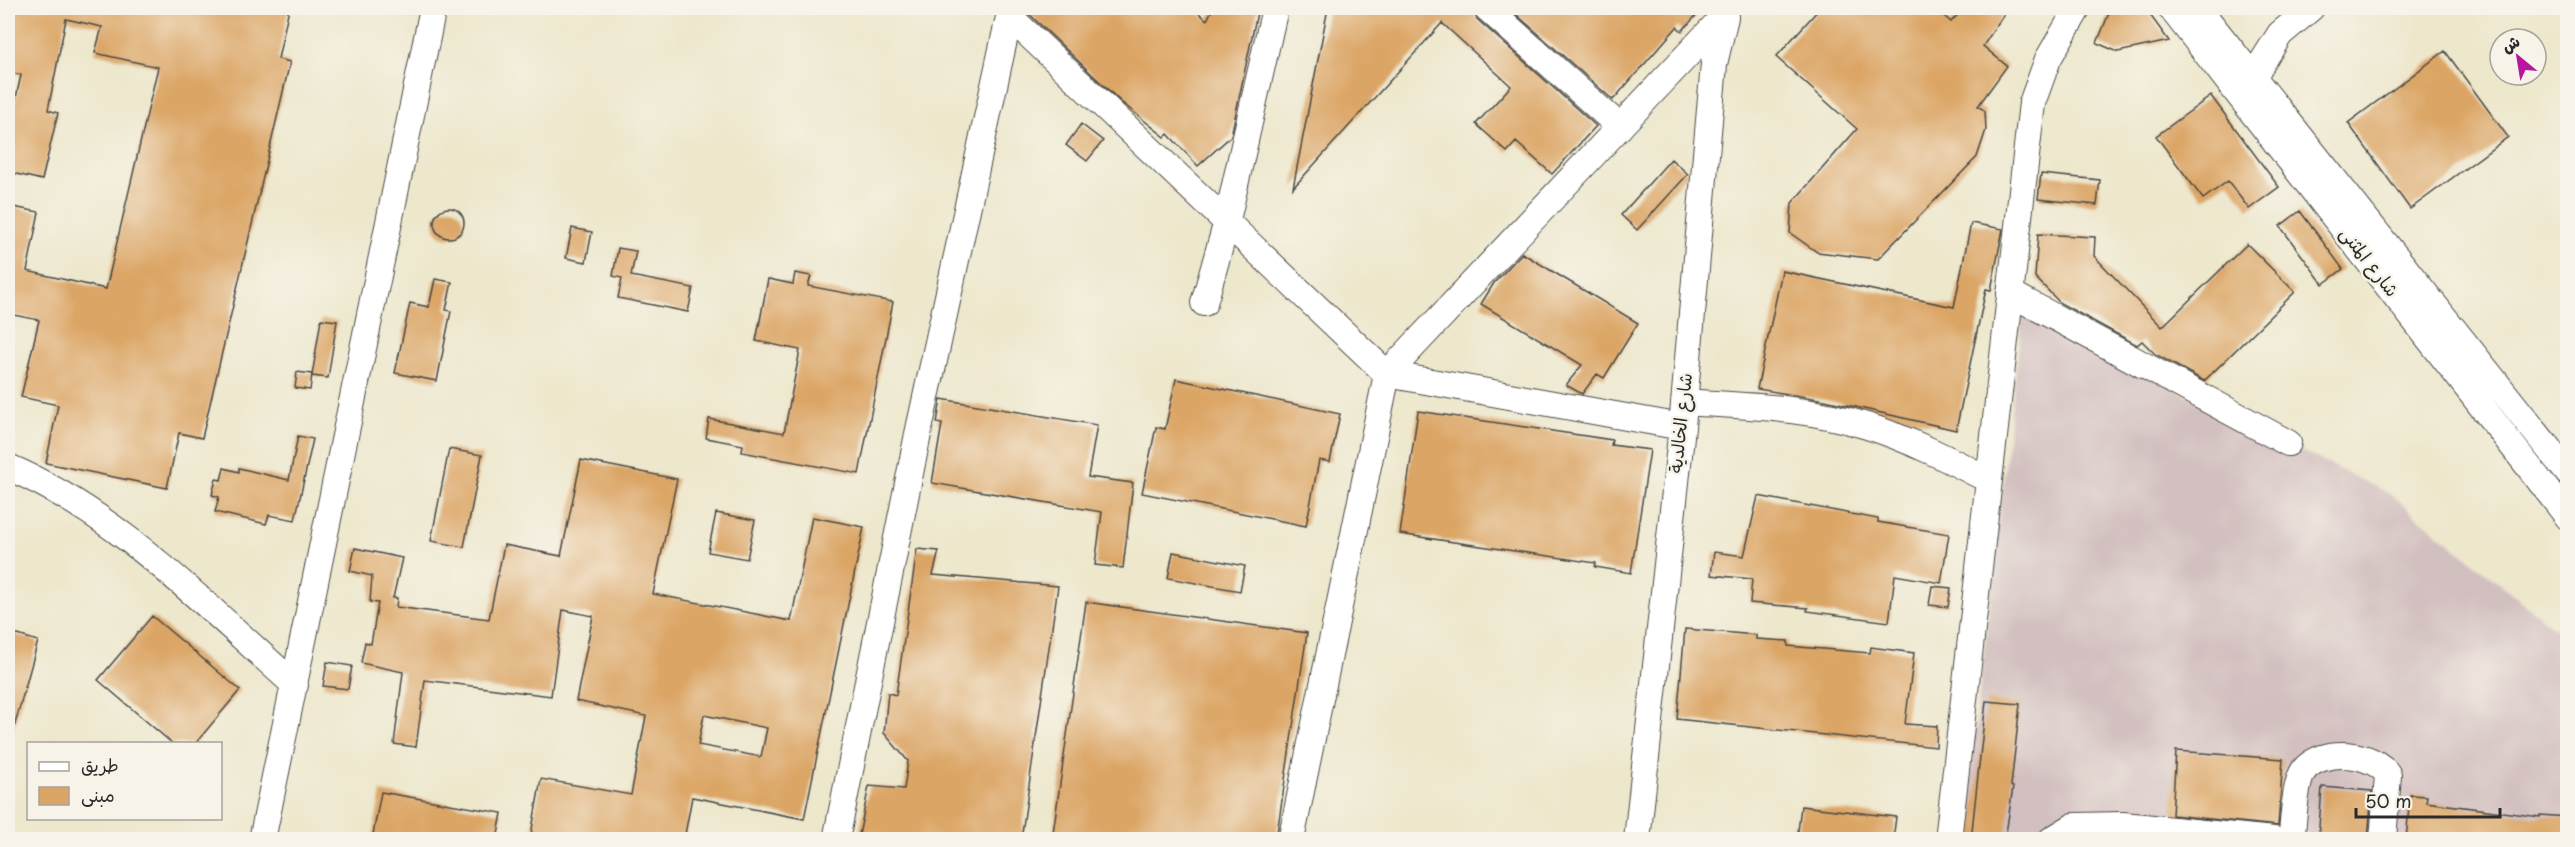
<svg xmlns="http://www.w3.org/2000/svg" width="2575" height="847" font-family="'Playpen Sans','Playpen Sans Arabic',sans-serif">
<rect width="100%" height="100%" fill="#f7f3e8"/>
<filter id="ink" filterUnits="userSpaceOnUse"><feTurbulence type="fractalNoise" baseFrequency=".0167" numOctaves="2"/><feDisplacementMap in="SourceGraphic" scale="12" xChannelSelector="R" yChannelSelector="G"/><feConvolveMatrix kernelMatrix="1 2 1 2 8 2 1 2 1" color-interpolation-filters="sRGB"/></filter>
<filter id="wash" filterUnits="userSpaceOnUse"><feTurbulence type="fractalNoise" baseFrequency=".008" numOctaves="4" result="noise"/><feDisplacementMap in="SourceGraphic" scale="24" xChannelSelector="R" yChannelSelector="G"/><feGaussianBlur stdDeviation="1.35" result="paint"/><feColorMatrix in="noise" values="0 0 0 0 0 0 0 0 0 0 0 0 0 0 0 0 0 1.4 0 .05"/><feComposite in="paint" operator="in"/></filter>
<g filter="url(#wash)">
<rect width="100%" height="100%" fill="#ede7cc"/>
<path fill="#d2bfbf" d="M2022,315L2388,493L2567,638V839L1963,840Z"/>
<g id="blocks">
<path fill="#dba565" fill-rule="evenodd" d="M8,8H289L278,59L290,62L202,438L179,433L167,488L46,463L58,405L21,397L39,320L8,314V206L39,212L27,271L106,289L158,67L95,53L102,27L66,19L48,110L58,113L42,180L8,172V134L21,75L8,72Z
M1026,8H1193L1207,20L1213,8H1258L1231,136L1198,166L1168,134L1165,137L1121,102L1026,11Z
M1328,8H1472L1477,19L1596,126L1552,174L1516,142L1507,152L1476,124L1511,86L1442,23L1293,188Z
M1509,8H1703L1682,31L1677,27L1613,100Z
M1820,8H1934L1951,22L1964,8H2008L1983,46L2007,66L1978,106L1985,111L1986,130L1977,157L1878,259L1817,252L1790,233L1792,203L1857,129L1776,57Z
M2111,8H2145L2169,41L2118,52L2097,43Z
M2445,51L2508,137L2410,209L2348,123Z
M2211,96L2279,187L2249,209L2228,181L2203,199L2156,136Z
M1081,124L1103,141L1087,161L1066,145Z
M1671,159L1688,174L1637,230L1621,215Z
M2041,174L2100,180L2097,205L2038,199Z
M434 223a15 15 0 1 1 30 0a15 15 0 1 1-30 0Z
M2300,211L2343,269L2323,284L2280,226Z
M1971,223L2003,229L1991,290L1986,289L1956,430L1825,400L1757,389L1782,271L1954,307Z
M572,228L592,232L586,262L566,258Z
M2038,234L2095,237L2094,256L2162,327L2247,244L2295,292L2204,381L2155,354L2142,341L2137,345L2060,303L2035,277Z
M618,248L636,251L631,276L693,288L688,312L618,298L622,278L613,276Z
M1522,253L1638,323L1604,378L1597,374L1582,394L1566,385L1582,365L1481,304L1494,283Z
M795,273L811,276L808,286L893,302L859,474L742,452L743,445L706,438L709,419L784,433L800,350L756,341L768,279L793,284Z
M435,279L452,282L446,310L451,311L437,381L395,373L410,303L429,307Z
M321,319L337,321L328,378L312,376Z
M297,372L312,374L310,390L295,388Z
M1176,379L1340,414L1330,462L1319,460L1306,526L1142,493L1156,427L1165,429Z
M941,399L1097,425L1088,477L1133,483L1123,568L1095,565L1102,512L932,483L942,424L937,423Z
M1418,411L1612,440L1611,445L1650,450L1631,573L1595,567L1596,563L1400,534Z
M298,436L313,439L295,520L269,515L266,524L215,512L219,497L212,495L216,479L221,480L224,468L239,472V468L289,480Z
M449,449L482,455L464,547L431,541Z
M581,460L677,479L653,594L791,621L812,517L864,527L804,819L692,797L684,840H530L541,779L631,795L646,716L576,701L593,616L563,610L551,696L425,680L416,747L394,744L403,672L361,663L365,642L371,644L378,603L370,602L372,576L350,571L355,548L402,558L393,598H397L396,607L489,619L504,545L561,556ZM704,715L767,728L761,757L698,745Z
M1758,496L1878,519V522L1949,534L1941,583L1895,575L1889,622L1807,611L1808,608L1750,603L1752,579L1711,575L1714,552L1744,556Z
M716,513L755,520L747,559L708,552Z
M917,549L939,551L933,575L1058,586L1021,840H858L869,786L904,789L908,761L884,733L888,693L896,695Z
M1173,552L1245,566L1240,591L1168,578Z
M1932,586L1951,588L1948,607L1929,605Z
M1086,602L1307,633L1276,840H1052Z
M152,616L240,690L195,744H173L98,680Z
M1685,629L1756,635V639L1788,641V646L1870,653L1871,647L1914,653L1905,724L1937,726L1936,747L1677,719Z
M8,632L38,641L12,735H8Z
M327,662L352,666L348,689L323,686Z
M1986,701L2020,704L2011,786L2013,787L2005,840H1971Z
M2176,751L2283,759L2278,826L2172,815Z
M2322,787L2372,791L2368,840H2318Z
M381,792L502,813L497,840H372Z
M2410,795L2427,796L2426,802L2540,817V815L2568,817V840H2406Z
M1801,806L1896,817L1893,840H1797Z"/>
</g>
</g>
<g filter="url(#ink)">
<use href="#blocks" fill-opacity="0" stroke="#484743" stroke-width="1.5"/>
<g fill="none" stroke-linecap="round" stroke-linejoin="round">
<defs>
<path id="minor" d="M1487,8L1620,127
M2171,8L2568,517
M2198,8L2568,473
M1010,17L1387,374L1682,427
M2253,77L2280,34L2311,8
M2010,293L2288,443
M1204,303L1226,225L1275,8
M1684,402C1745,406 1808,407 1867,426C1909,439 1950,460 1989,480
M8,467C117,513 207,607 295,685
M262,840L433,8
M836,840L918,434L1011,8
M1291,840L1387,374L1725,15
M1637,840L1682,427L1714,64L1725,17
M1948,840L2032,103L2048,59L2078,8
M2051,840L2074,826L2123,825L2274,840
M2291,840C2294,822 2294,784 2304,770C2322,747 2374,752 2388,775L2383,840"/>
</defs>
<use href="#minor" stroke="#484743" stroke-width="28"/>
<use href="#minor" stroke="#fff" stroke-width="26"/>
</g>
</g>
<g text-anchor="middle" stroke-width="5" stroke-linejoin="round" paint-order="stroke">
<g font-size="18" fill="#2b2b2b" stroke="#f7f3e8">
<text transform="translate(2369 262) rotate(52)" y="6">شارع المثنى</text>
<text transform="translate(1681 423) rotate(-84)" y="6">شارع الخالدية</text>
</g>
</g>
<rect width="2575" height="847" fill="none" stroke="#f7f3e8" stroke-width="30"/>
<rect x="27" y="742" width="195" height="78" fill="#f7f3e8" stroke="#a5a39c" stroke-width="1.5"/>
<rect x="39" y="762" width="30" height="9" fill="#ffffff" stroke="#a5a39c" stroke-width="1.5"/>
<text x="81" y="772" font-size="18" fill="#2b2b2b">طريق</text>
<rect x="39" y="787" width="30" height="18" fill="#dba565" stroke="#a5a39c" stroke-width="1.5"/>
<text x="81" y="802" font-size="18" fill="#2b2b2b">مبنى</text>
<g transform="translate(2518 57) rotate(330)"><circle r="28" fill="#f7f3e8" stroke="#a5a39c" stroke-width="1.5"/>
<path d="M0-4.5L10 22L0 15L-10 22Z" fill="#b5179e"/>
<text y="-9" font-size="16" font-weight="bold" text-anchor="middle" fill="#2b2b2b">ش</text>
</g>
<path d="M2356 808v9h144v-9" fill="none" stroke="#2b2b2b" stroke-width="3"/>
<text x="2365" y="808" font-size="18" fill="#2b2b2b" stroke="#f7f3e8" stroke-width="4.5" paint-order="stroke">50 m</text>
</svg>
